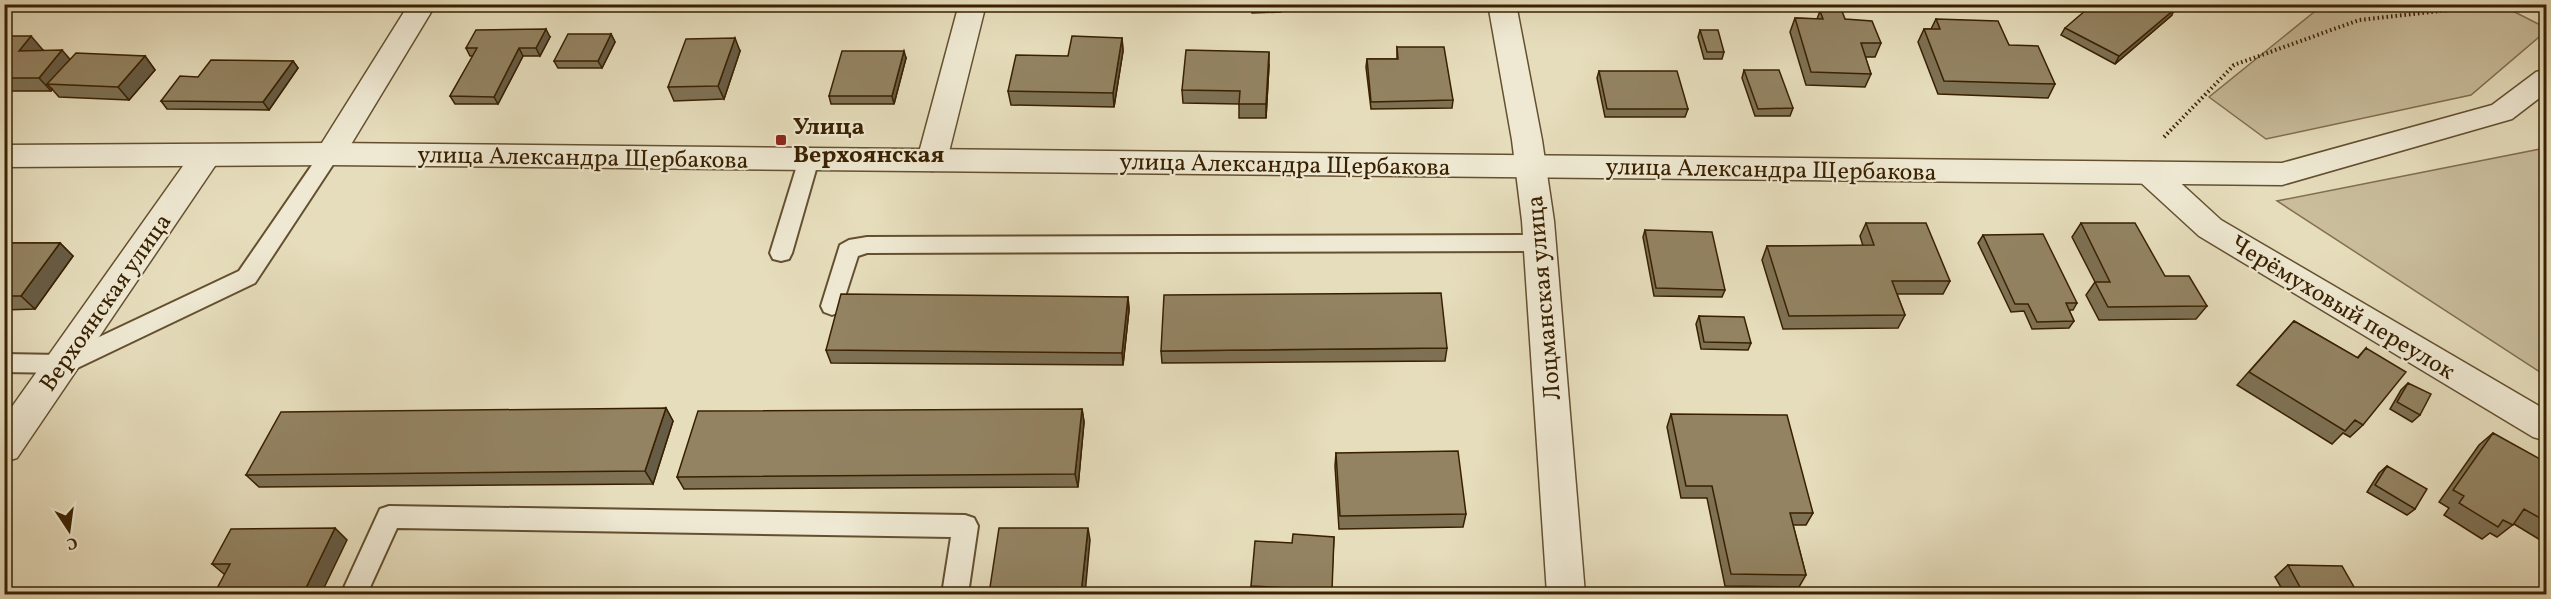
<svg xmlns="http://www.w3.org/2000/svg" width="2551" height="599" font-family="Vollkorn,serif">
<rect width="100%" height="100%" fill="#e6ddbc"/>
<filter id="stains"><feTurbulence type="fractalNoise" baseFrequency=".00333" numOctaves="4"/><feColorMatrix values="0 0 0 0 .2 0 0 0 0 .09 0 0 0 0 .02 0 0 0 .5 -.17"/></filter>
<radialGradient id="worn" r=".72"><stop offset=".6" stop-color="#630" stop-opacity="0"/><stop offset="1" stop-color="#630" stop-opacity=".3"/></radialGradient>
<path fill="#c9bd9c" stroke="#816f4e" stroke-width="1.5" d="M2324,4L2501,5L2546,28V31L2471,95L2266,139L2209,97Z
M2546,142V376L2277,201L2540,149Z"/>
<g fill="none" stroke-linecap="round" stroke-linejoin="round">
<defs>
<path id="service" d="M330,147L337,149L340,154L255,283L71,371L63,373L4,372V354L61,355L239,271L323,149Z
M809,152L816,154L819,159L792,253L789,259L781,261L773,259L770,253L799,159L802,154Z
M1540,235L1548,237L1551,243L1548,249L1540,251L867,253L858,256L840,312L832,315L824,312L821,306L840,245L849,240L867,237Z
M389,506L965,515L974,518L978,526L968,594H942L951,537L397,528L367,594H341L380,509Z"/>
<path id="minor" d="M409,4H436L341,161L330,165L319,161L315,154Z
M959,4H986L947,160L943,168L932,171L921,168L917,160Z
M1488,4H1516L1542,140L1554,221L1585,594H1547L1522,221L1512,140Z
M206,145L217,149L221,156L217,163L17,458L4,462V418L195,149Z
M2150,162L2161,165L2221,220L2546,410V441L2533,437L2199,236L2139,181L2135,173L2139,165Z"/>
<path id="tertiary" d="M2546,69V93L2512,119L2282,185L330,165L4,167V145L330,143L2282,163L2492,105L2536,72Z"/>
</defs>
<use href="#service" stroke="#64502f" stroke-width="4"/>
<use href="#minor" stroke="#64502f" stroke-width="3"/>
<use href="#tertiary" stroke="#64502f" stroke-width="3"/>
<path stroke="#392100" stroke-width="4" stroke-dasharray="1.5 3" stroke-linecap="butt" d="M2164,137L2234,65L2359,20L2502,4"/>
<use href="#service" fill="#efe9d3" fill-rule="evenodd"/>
<use href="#minor" fill="#efe9d3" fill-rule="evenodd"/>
<use href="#tertiary" fill="#efe9d3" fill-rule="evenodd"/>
</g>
<path fill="#7e7154" stroke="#392100" stroke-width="1.5" d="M272,4H350L345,11L274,7Z
M516,4H593L591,9L517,7Z
M1251,4H1282L1281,12L1252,13Z
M1820,11L1845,19L1881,43L1875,57H1865L1871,74L1865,87L1806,85L1790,32L1795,18L1817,19Z
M2171,16L2115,64L2061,35L2065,28Z
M1936,19L2009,45L2055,84L2048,98L1938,94L1918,42L1924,29H1931Z
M1700,30L1724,52L1722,59H1704L1698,37Z
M611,34L615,42L602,68H558L554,61Z
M4,36L70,60L145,56L155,70L129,100L59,97L52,89L51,91H4Z
M550,37L540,56H523L498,104H455L450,96L473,56H470L466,48Z
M1122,38L1123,51L1114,107L1011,105L1008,91L1068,56Z
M1397,47L1453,100L1452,108L1371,109L1366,67L1367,59H1397Z
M740,51L724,99L674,101L668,87Z
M906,58L894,104H831L829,96Z
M293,61L298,68L269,110L167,109L161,101L198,77Z
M1269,65L1266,118H1239V104L1183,103L1182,90Z
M1744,70L1793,108L1790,116H1755L1742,78Z
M1599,71L1688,109L1685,117H1605L1597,78Z
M1866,223L1950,281L1943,294H1897L1905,315L1898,328L1783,329L1762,260L1767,246H1863L1860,236Z
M2081,223L2165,276L2207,306L2196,319L2099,320L2086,295L2095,282L2072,237Z
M1645,230L1725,290L1722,297L1654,296L1643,237Z
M1983,235L2077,303L2073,310H2069L2074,321L2069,328L2032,329L2024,311L2011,312L1978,243Z
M4,243H60L73,256L35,309L4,310Z
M1128,297L1129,310L1123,365L831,363L826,350Z
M1699,316L1751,343L1748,350L1701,349L1696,324Z
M2294,321L2357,358L2366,348L2363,425L2350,437L2343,433L2332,444L2237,385Z
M1447,348L1445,361L1162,363L1161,351Z
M2408,383L2420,415L2412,422L2390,409L2401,390Z
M666,408L673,421L653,484L259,487L246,475Z
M1082,409L1084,422L1078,487L684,489L677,477Z
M1671,414L1813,513L1806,525H1793L1806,575L1799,587L1725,586L1707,498H1681L1667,427Z
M2493,433L2543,480L2547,482V537L2542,541L2514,524L2497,537L2490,533L2482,539L2444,515L2449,508L2439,502L2479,445Z
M1336,453L1466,514L1463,527L1339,529L1335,466Z
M2387,466L2415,509L2407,515L2367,492L2379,473Z
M1334,537L1331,594H1251V586L1292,543Z
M347,540L224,574L212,564Z
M2288,565L2358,594H2223L2229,589H2282L2275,577Z"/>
<path fill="#675c45" stroke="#392100" stroke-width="1.5" d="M341,4H350L345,11Z
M2176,8L2171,16L2115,64L2119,56Z
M546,29L550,37L540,56L536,48Z
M611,34L615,42L602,68L598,61Z
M31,36L43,50L31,64L19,51Z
M735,38L740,51L724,99L718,86Z
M1122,38L1123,51L1114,107L1113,93Z
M519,48L523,56L498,104L494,97Z
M62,50L74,64L47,84L52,89L51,91L39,78Z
M904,51L906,58L894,104L892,96Z
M1269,52V65L1266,118V104Z
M145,56L155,70L129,100L118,87Z
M293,61L298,68L269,110L263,102Z
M60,243L73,256L35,309L21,296Z
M1128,297L1129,310L1123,365L1122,353Z
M666,408L673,421L653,484L645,471Z
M1082,409L1084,422L1078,487L1075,474Z
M335,528L347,540L321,594H303Z
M1088,528L1090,540L1085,594H1081Z"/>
<path fill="#938362" stroke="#392100" stroke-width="1.5" d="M2093,4H2168L2176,8L2119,56L2065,28Z
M1820,11H1842L1845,19L1872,21L1881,43H1861L1871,74L1811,72L1795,18L1823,19Z
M1936,19L1998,21L2009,45L2038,46L2055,84L1944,81L1924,29H1940Z
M546,29L536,48H519L494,97L450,96L477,48H466L476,30Z
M1700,30H1718L1724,52H1707Z
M568,34H611L598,61H554Z
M4,36H31L19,51L62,50L39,78H4Z
M1072,36L1122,38L1113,93L1008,91L1016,55L1068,56Z
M735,38L718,86L668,87L686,39Z
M1397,47H1444L1453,100L1371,102L1367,59H1398Z
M1186,50L1269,52L1266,104H1239L1240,91L1182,90Z
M842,51H904L892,96H829Z
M76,53L145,56L118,87L47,84Z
M211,60L293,61L263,102L161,101L180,76L198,77Z
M1744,70H1779L1793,108L1758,109Z
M1599,71H1677L1688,109H1607Z
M1866,223H1926L1950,281H1892L1905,315L1789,316L1767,246L1874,245Z
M2081,223H2135L2165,276H2189L2207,306L2108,307L2095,282H2110Z
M1645,230L1712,232L1725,290L1656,288Z
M2043,234L2077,303H2066L2074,321L2037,322L2028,304H2015L1983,235Z
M4,243H60L21,296H4Z
M1441,293L1447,348L1161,351L1164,295Z
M841,294L1128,297L1122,353L826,350Z
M1699,316L1744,317L1751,343L1704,342Z
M2294,321L2358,358L2366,348L2406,372L2363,425L2355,420L2345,431L2249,372Z
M2408,383L2431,394L2420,415L2397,402Z
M666,408L645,471L246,475L281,412Z
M1082,409L1075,474L677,477L698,411Z
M1671,414L1787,415L1813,513H1790L1806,575L1731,574L1712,486H1686Z
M2493,433L2547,463V474L2543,480L2547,482V522L2524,509L2513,525L2503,520L2498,527L2459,503L2464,496L2453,490Z
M1458,451L1466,514L1340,516L1336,453Z
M2387,466L2427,489L2415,509L2375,485Z
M335,528L303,594H214L230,564H212L231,529Z
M999,528H1088L1081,594H989Z
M1293,534L1334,537L1332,590L1251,586L1255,541L1292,543Z
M2288,565L2342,566L2358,594H2232L2229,589H2301Z"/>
<rect fill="#8f2418" stroke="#efe9d3" stroke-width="2" x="775" y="134" width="12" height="12" rx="3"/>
<g text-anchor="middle" stroke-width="4.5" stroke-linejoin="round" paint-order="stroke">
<g font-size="24" font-weight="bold" fill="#392100" stroke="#efe9d3" text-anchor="start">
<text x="793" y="134">Улица<tspan x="793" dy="28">Верхоянская</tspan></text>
</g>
<g font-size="24" fill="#392100" stroke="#efe9d3">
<text transform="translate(583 157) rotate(1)" y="8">улица Александра Щербакова</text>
<text transform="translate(1285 164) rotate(1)" y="8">улица Александра Щербакова</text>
<text transform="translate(1771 169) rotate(1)" y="8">улица Александра Щербакова</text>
<text transform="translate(1543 298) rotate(-95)" y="8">Лоцманская улица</text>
<text transform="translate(105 302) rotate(-55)" y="8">Верхоянская улица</text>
<text transform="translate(2343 307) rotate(31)" y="8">Черёмуховый переулок</text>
</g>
</g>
<rect width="2551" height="599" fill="none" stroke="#e6ddbc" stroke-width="24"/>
<rect x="6" y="6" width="2539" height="587" fill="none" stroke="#392100" stroke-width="3"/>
<rect x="12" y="12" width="2527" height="575" fill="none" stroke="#392100" stroke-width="1.5"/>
<g transform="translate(69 530) rotate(167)" stroke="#efe9d3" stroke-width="4.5" paint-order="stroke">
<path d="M0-4.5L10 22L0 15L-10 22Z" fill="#392100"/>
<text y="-9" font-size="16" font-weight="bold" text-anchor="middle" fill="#392100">С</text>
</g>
<rect width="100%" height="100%" filter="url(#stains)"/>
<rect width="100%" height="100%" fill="url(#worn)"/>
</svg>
